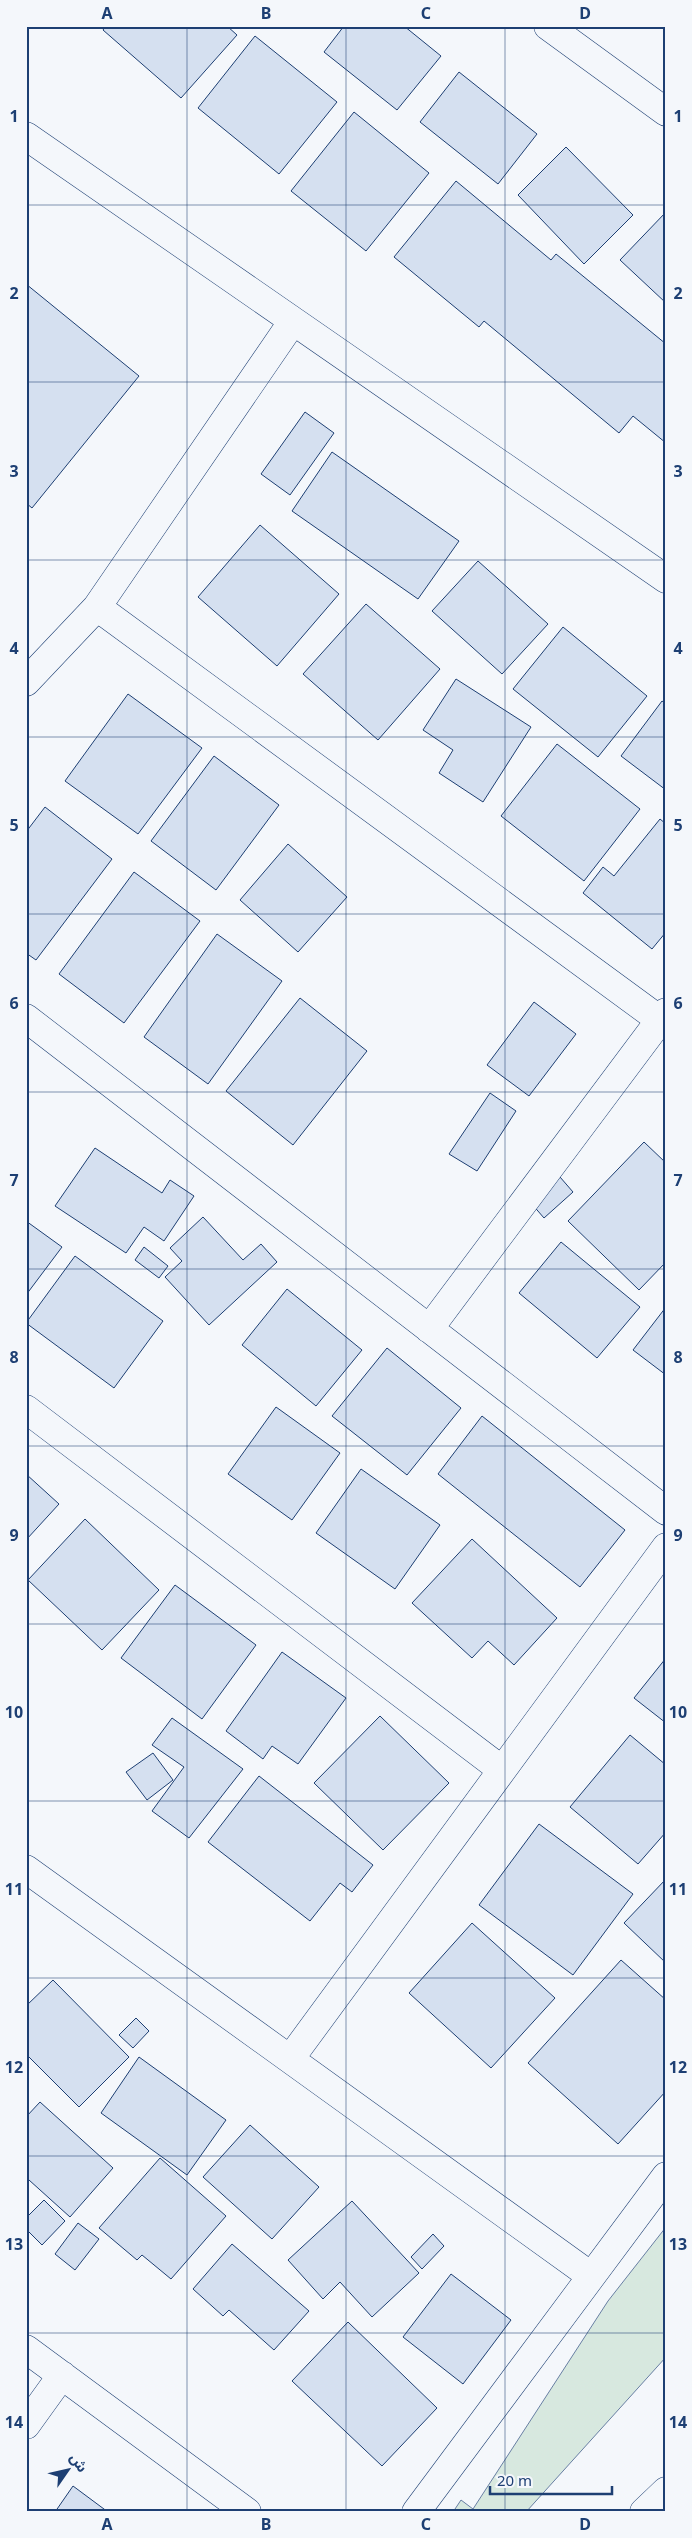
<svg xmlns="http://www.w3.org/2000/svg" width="692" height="2538" font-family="'Noto Sans','Noto Sans Arabic',sans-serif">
<rect width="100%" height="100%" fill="#f4f7fb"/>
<path fill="#d7e8df" stroke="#687fa3" d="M666,2227V2357L526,2512H453L461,2500L473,2509L608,2301Z"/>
<path fill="#d5e0f0" stroke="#1d3f73" d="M106,26H227L237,35L181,98L103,30Z
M344,26H404L441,56L397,110L324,52Z
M255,36L337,102L279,174L198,108Z
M459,72L537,134L498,184L420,122Z
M354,112L429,173L366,251L291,191Z
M566,147L633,215L584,264L518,195Z
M456,181L551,260L556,254L666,344V443L633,416L619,433L484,321L479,327L394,257Z
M666,212V303L620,260Z
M26,284L139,376L32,508L26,503Z
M305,412L334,433L290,495L261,474Z
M332,452L459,541L418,599L292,511Z
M260,525L339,594L277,666L198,597Z
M478,561L548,624L502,674L432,611Z
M366,604L440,669L378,740L303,674Z
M563,627L647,696L598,757L513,689Z
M456,679L531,727L483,802L439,773L453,750L423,730Z
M128,694L202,748L138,834L65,781Z
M662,701L666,704V790L621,756Z
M557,744L640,809L584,881L501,816Z
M214,756L279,805L216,890L151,841Z
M45,807L112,859L36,960L26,953V832Z
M660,819L666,824V932L652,949L583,893L603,867L614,876Z
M288,844L347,897L298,952L240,900Z
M134,872L200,921L124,1023L59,974Z
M217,934L282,981L208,1084L144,1037Z
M300,998L367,1051L293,1145L226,1091Z
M534,1002L576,1034L529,1096L487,1065Z
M490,1093L516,1111L477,1171L449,1154Z
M644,1142L666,1163V1262L639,1290L568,1221Z
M95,1148L162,1193L170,1180L194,1196L164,1241L144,1227L126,1253L55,1206Z
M560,1177L573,1192L544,1218L531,1203Z
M203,1217L243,1260L261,1244L277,1262L209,1325L165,1277L182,1261L170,1248Z
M26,1221L62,1247L26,1295Z
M561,1242L640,1307L597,1358L519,1293Z
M144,1247L168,1266L159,1278L135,1260Z
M75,1256L163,1321L114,1388L26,1323Z
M287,1289L362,1350L316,1406L242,1345Z
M666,1307V1375L633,1350Z
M387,1348L461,1408L407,1475L332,1416Z
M276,1407L340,1453L292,1520L228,1474Z
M482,1416L625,1530L580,1587L438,1474Z
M361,1469L440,1525L395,1589L316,1533Z
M26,1474L59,1504L26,1540Z
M85,1519L159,1590L102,1650L28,1580Z
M472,1539L557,1618L514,1665L488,1641L472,1658L412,1603Z
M175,1585L256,1645L202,1719L121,1658Z
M282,1652L346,1698L298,1764L272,1746L263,1759L226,1731Z
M666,1658V1723L634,1698Z
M380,1716L449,1783L383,1850L314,1783Z
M172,1718L243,1769L189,1838L152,1811L184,1767L152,1745Z
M630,1735L666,1765V1832L638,1864L570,1807Z
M153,1753L173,1780L147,1800L126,1772Z
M259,1776L373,1865L352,1892L340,1883L310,1921L208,1842Z
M539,1824L633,1894L573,1975L479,1905Z
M666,1879V1963L624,1923Z
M472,1923L555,1998L491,2068L409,1993Z
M621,1960L666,2000V2091L618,2144L528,2063Z
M53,1980L129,2057L79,2107L26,2054V2006Z
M136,2018L149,2031L133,2048L119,2035Z
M139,2057L226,2120L187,2175L101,2113Z
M40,2102L113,2168L70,2217L29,2180L26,2183V2117Z
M250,2125L319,2187L272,2239L203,2177Z
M160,2158L226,2216L171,2279L142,2255L137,2260L99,2228Z
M44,2200L65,2221L42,2245L26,2229V2218Z
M352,2201L419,2273L372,2317L340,2282L323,2299L288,2260Z
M78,2223L99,2239L75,2270L55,2254Z
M433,2234L444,2246L422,2269L411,2257Z
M232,2244L309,2311L274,2350L229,2310L223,2316L193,2289Z
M451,2274L511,2320L463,2384L403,2337Z
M348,2322L437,2408L382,2466L292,2381Z
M73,2486L108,2512H55Z"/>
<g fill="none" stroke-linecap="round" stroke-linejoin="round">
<defs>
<path id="minor" d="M548,26L666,112
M26,136L666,579
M293,321L97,607L660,1020
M26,682L97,607
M26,1018L666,1511
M429,1329L666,1012
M26,1409L502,1770
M26,1869L591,2276
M290,2059L666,1547
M26,2349L247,2512
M26,2425L62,2375
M416,2512L666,2176"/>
<path id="major" d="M644,2512L666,2491"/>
</defs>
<use href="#minor" stroke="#1d3f73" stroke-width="29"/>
<use href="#major" stroke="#1d3f73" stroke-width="29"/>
<use href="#minor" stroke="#f4f7fb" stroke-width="28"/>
<use href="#major" stroke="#f4f7fb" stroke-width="28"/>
</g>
<path fill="none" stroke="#1d3f73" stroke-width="1" stroke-opacity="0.55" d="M187,26V2512M346,26V2512M505,26V2512M26,205H666M26,382H666M26,560H666M26,737H666M26,914H666M26,1092H666M26,1269H666M26,1446H666M26,1624H666M26,1801H666M26,1978H666M26,2156H666M26,2333H666"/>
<rect width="692" height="2538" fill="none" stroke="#f4f7fb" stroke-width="55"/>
<g transform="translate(68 2470) rotate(56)" stroke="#f4f7fb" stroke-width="4" paint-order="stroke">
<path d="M0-4L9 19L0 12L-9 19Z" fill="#1d3f73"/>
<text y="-8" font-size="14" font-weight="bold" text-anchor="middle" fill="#1d3f73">ش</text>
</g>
<path d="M490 2486v8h122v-8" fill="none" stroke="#1d3f73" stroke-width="2.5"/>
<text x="497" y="2486" font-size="15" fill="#1d3f73" stroke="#f4f7fb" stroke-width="4" paint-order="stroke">20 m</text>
<rect x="28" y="28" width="636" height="2482" fill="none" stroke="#1d3f73" stroke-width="2"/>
<g font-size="16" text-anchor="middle" font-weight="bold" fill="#1d3f73">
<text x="107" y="19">A</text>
<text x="266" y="19">B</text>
<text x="426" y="19">C</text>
<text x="585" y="19">D</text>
<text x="14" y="122">1</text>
<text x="678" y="122">1</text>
<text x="14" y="299">2</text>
<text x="678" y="299">2</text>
<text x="14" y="477">3</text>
<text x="678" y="477">3</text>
<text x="14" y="654">4</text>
<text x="678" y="654">4</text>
<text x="14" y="831">5</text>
<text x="678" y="831">5</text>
<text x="14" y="1009">6</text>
<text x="678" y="1009">6</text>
<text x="14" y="1186">7</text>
<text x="678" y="1186">7</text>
<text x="14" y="1363">8</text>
<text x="678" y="1363">8</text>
<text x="14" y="1541">9</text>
<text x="678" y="1541">9</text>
<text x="14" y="1718">10</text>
<text x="678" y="1718">10</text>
<text x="14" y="1895">11</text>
<text x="678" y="1895">11</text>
<text x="14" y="2073">12</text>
<text x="678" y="2073">12</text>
<text x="14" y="2250">13</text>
<text x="678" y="2250">13</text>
<text x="14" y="2428">14</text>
<text x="678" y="2428">14</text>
<text x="107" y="2530">A</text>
<text x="266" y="2530">B</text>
<text x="426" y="2530">C</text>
<text x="585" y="2530">D</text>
</g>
</svg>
